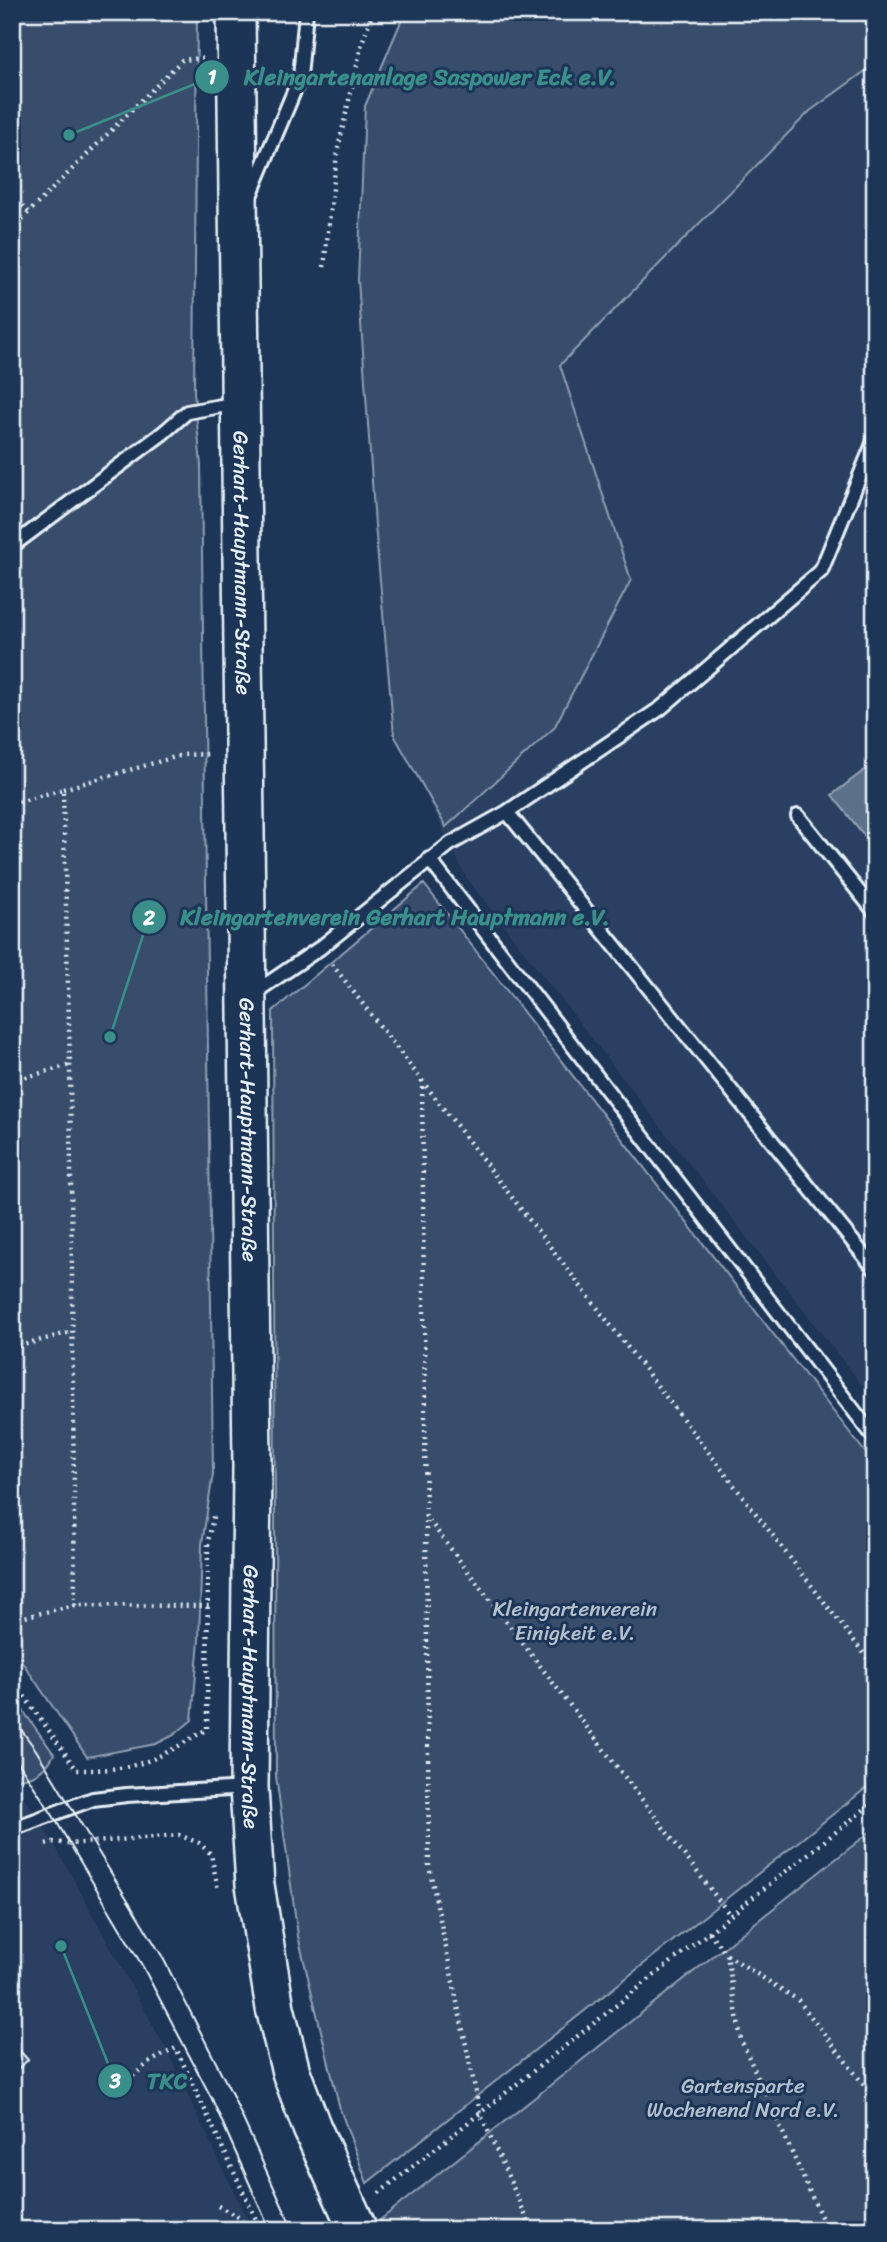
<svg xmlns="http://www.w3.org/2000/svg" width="887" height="2242" font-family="Sriracha,sans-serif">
<rect width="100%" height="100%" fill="#1d3557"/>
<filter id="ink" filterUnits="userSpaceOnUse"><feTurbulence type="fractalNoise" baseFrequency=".0143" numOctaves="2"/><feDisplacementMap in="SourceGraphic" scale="14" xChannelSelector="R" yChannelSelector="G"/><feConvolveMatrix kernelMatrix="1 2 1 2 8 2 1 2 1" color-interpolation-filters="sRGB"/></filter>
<g filter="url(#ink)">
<path fill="#2a4162" d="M404,12H875V1402L466,877L425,793Z
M23,1796L53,1842L167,2051L252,2230H12V1802Z"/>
<path fill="#374d6c" stroke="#909fb2" stroke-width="2" d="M12,12H197L194,392L201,465L213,1474L202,1544L199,1640L192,1720L174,1735L156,1744L87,1757L12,1647Z
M405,12H875V64L810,111L560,365L631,580L554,728L446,827L394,735L375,525L358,280L365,106Z
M424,884L875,1465V1781L367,2183L340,2109L298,1936L276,1776L273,1011Z
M12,1695L54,1754C47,1770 31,1780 14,1779L12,1776Z
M875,1828V2230H384L380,2220Z"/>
<path fill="#5d7089" stroke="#95a4b5" stroke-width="2" d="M875,762V849L832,795Z"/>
<path fill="#495e7a" stroke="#e8f1f8" stroke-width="2" d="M12,2042L28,2060L12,2074Z"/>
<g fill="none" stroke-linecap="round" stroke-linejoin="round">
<defs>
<path id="lane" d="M250,196L300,77L306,12
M12,546L163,433L187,412L238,403
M507,812L875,1269
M798,816L875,912
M429,859L875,1438
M251,995L320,948L450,844L507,812L661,708L821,571L875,439
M12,1829L93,1799L127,1795L247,1788"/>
<g id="secondary">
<path id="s1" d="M236,12L252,1465L249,1788L255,1885L275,2008L291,2072L312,2128L358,2230"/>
</g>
</defs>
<use href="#lane" stroke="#e8f1f8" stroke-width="18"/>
<use href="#secondary" stroke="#e8f1f8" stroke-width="42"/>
<path stroke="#e8f1f8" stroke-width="4.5" stroke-dasharray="2 5" stroke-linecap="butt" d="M12,196L29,213
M12,229L182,60L203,58
M324,267L337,153L362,43L373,12
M63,789L182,755L211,754
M12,804L63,789L70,1065L75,1605L210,1606
M332,964L875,1668
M422,1080L429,1866L480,2113L532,2230
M12,1081L70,1065
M12,1348L71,1332
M425,1515L730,1915
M12,1620L75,1605
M12,1679L77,1770C97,1770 118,1770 138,1764C163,1757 185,1742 207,1729L208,1541L214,1513
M46,1844L53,1842L70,1844L179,1835L199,1843L211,1854L218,1890
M709,1932L727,1955L741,2040L827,2230
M727,1955L798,2000L875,2099
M117,2090L148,2063L176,2048L261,2230
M379,2193L875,1801
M218,2206L240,2218L246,2230"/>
<use href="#lane" stroke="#1d3557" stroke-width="12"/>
<use href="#secondary" stroke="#1d3557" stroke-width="37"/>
<path stroke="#e8f1f8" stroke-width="2" d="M12,1717L36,1750L162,1956L230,2090L293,2230
M12,1753L52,1814L143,1967L212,2099L270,2230"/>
</g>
</g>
<g text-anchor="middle" stroke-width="6" stroke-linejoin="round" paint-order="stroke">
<g font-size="21" fill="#e8f1f8" stroke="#1d3557">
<text dy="7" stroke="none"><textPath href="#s1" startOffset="551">Gerhart-Hauptmann-Straße</textPath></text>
<text dy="7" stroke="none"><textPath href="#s1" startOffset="1118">Gerhart-Hauptmann-Straße</textPath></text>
<text dy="7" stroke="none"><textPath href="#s1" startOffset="1685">Gerhart-Hauptmann-Straße</textPath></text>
</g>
<g font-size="21" fill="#b3c0ce" stroke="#1d3557">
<text x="575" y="1616">Kleingartenverein<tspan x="575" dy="24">Einigkeit e.V.</tspan></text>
<text x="743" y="2093">Gartensparte<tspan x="743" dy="24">Wochenend Nord e.V.</tspan></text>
</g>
</g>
<path fill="none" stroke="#3a8f8a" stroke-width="2.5" d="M69 135L212 77M110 1037L149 917M61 1946L115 2081"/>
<g fill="#3a8f8a" stroke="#1d3557" stroke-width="2.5">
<circle cx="69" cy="135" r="7"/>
<circle cx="110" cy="1037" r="7"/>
<circle cx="61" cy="1946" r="7"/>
<circle cx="212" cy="77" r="18"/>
<circle cx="149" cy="917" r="18"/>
<circle cx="115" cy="2081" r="18"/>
</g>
<g font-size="21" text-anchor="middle" font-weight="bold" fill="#fff">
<text x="212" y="84">1</text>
<text x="149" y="925">2</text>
<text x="115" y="2088">3</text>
</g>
<g font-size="23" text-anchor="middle" font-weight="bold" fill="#3a8f8a" stroke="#1d3557" stroke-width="6" stroke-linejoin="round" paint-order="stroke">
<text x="430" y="85">Kleingartenanlage Saspower Eck e.V.</text>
<text x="395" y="925">Kleingartenverein Gerhart Hauptmann e.V.</text>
<text x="167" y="2089">TKC</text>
</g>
<rect width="887" height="2242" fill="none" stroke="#1d3557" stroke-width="42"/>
<rect x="21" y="21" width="845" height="2200" fill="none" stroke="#e8f1f8" stroke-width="2.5" filter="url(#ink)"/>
</svg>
